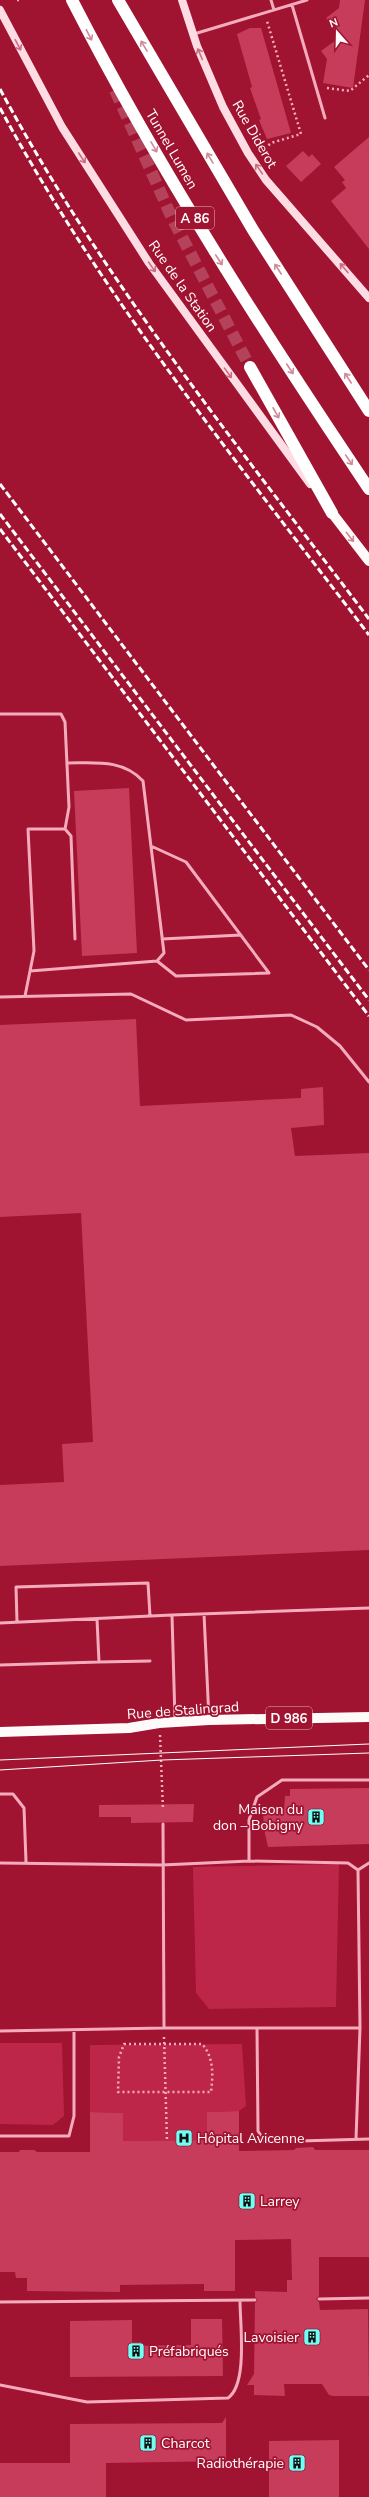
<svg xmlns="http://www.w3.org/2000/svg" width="369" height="2497" font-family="'Nunito Sans',sans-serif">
<rect width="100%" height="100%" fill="#a01331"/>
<path fill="#be2649" d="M339,1864L336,2007L209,2009L196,1993L193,1867Z
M0,2043H62L64,2116L53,2125L0,2124Z
M242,2044L246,2106L239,2111L208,2112L207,2140L123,2141V2113L90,2112V2045Z"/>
<path fill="#c73c5b" d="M340,0H365L353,88L323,83L327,59L321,51L340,37L326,18L339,8Z
M250,28H261L291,133L267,139L259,120L261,119L250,88L252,87L237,34Z
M369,137V249L331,201L346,188L342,182L345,180L334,167Z
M303,151L309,157L312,154L321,164L301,182L286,166Z
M129,788L137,953L82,956L74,791Z
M136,1019L140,1106L301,1098V1089L323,1087L324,1125L291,1128L295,1156L369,1153V1550L0,1566V1485L64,1482L62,1444L93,1442L81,1213L0,1217V1025Z
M369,1788V1844L268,1847L264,1829L263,1811H284L285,1796H290V1789Z
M194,1804L193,1822L131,1823V1817H99V1805Z
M239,2111V2151L294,2150L296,2148L313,2147L315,2150H369V2257H319V2296L316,2299L319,2302L320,2310L368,2309L369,2396H333L329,2395L322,2384H284L285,2396L254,2395V2385H247L254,2374L255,2303L258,2300L255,2297V2291L287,2292V2280H292L291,2239L235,2240V2291H204V2284L120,2285V2292L27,2291V2278H16L15,2272H0V2152H19L20,2150H34L37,2152H90V2112L123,2113V2141L207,2140V2112Z
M191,2319H222L223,2376L70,2377V2321L132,2320V2346L191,2345Z
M226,2417V2461L106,2463V2497H0V2463H70V2424L222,2423Z
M339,2440V2497H269V2441Z"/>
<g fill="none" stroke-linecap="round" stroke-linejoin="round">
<path stroke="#b3425a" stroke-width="12" stroke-dasharray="12 6" stroke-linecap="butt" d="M115,90L172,218L250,367"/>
<path stroke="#f4acbd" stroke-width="2.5" stroke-dasharray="2 3" stroke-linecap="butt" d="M17,0H21
M327,88L350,91L369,75
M261,152L271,143L301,134L267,21
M160,1735L163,1810
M164,2037L167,2141
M124,2044H202C214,2057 213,2075 211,2092H118L119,2057Z"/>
<path stroke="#f4acbd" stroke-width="3" d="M271,0L274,10
M292,5L325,118
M194,34L307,0
M0,714H61L65,722L69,807L65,829
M151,846L186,862L269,973L176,976L157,961
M162,939L241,935
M30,971L157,961L164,953L143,781C123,759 95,763 67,763
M25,996L34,951L28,829H65L71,836L75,939
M0,997L131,994L186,1020L291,1015L317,1027L340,1046L369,1082
M204,1614L209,1719
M172,1615L369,1608
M97,1619L99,1662L150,1661
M17,1622L16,1587L148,1583L150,1616
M0,1623L172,1615L175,1720
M0,1665L99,1662
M0,1794H13L24,1808L26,1862
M163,1824L164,2028
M0,1863L162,1865L249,1861
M358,1870L348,1863L249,1861V1820L257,1797L282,1780H369
M358,1870L369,1863
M257,2029L258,2131L265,2142L369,2139
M0,2031L164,2028H360
M0,2136H69L74,2116V2030
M356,2139L360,2028L358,1870
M319,2299L369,2298
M0,2302L255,2300
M0,2385L87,2402L228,2398C248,2384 240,2324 240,2301"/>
<path stroke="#fddce3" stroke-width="8" d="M182,0L197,46L223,107L248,153L266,180L369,298
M0,10L62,127L149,263L310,484"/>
<path stroke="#fffafa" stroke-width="10" d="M332,513L369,561
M0,1732L129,1728L159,1723L209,1720L369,1717"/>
<path stroke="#fff" stroke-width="12" d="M72,0C159,170 263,331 369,489
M118,0L253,230L369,411
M250,367L332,513"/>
<path stroke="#fff" stroke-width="1" d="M0,1760L369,1744
M0,1770L162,1760L369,1753"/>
<path stroke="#fff" stroke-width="3" stroke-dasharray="7 3" stroke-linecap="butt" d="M0,89C102,279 239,447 369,619
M0,108C102,297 239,464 369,635
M0,484L369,970
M0,514L369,1000
M0,529L369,1016"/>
</g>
<defs><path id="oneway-shaft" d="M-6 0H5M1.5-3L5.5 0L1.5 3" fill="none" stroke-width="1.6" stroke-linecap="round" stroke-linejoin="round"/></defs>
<g stroke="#d08998">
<use href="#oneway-shaft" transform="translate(89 35) rotate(63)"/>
<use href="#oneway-shaft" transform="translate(144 46) rotate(-121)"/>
<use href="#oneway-shaft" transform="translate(154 147) rotate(60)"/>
<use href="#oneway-shaft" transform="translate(210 158) rotate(-121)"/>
<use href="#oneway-shaft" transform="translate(219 260) rotate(57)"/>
<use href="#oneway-shaft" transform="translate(278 269) rotate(-123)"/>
<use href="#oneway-shaft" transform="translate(290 369) rotate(57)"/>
<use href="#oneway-shaft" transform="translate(348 378) rotate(-123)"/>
<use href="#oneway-shaft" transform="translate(276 413) rotate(61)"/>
<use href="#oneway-shaft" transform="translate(349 460) rotate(56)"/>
</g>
<g stroke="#ca6d81">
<use href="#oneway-shaft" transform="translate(18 45) rotate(62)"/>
<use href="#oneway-shaft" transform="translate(200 54) rotate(-113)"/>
<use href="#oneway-shaft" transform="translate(82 158) rotate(57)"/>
<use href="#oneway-shaft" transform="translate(259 169) rotate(-125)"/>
<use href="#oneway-shaft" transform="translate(152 267) rotate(55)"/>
<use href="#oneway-shaft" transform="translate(344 268) rotate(-131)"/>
<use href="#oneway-shaft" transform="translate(228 373) rotate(54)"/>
</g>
<use stroke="#d08696" href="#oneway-shaft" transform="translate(350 537) rotate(52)"/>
<defs>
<symbol id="building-square" viewBox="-11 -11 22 22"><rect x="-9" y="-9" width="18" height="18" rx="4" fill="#70fff5" stroke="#a01331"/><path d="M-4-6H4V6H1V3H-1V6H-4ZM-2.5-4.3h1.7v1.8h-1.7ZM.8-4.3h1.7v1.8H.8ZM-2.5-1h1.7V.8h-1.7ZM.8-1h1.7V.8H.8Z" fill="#111"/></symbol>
<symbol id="hospital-square" viewBox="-11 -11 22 22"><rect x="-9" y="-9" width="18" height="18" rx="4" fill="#70fff5" stroke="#a01331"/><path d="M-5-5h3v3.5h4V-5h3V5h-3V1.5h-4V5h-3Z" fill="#111"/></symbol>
</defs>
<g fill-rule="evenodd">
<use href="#building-square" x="306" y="1807" width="20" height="20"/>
<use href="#hospital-square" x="174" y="2128" width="20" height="20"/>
<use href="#building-square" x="237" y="2191" width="20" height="20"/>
<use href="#building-square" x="302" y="2327" width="20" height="20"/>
<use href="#building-square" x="126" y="2341" width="20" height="20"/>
<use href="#building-square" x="138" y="2433" width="20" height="20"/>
<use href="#building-square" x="287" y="2453" width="20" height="20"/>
</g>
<g text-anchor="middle" stroke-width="3.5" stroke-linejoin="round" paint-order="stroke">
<g fill="#a01331" stroke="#e2b8c1" stroke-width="1">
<rect x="176" y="207" width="38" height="22" rx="3"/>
<rect x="266" y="1707" width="46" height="22" rx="3"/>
</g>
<g font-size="13" font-weight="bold" fill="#fff">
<text x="195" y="223">A 86</text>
<text x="289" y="1723">D 986</text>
</g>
<g font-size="14" fill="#fff" stroke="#a01331">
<text transform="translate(255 134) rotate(60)" y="5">Rue Diderot</text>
<text transform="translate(172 149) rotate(60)" y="5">Tunnel Lumen</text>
<text transform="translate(183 286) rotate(55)" y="5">Rue de la Station</text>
<text transform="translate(183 1710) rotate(-4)" y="5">Rue de Stalingrad</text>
</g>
<g font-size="14" fill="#fff" stroke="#a01331" text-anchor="start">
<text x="303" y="1814" text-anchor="end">Maison du<tspan x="303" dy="16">don – Bobigny</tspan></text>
<text x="197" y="2143">Hôpital Avicenne</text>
<text x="260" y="2206">Larrey</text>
<text x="299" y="2342" text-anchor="end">Lavoisier</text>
<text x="149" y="2356">Préfabriqués</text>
<text x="161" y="2448">Charcot</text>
<text x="284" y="2468" text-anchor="end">Radiothérapie</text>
</g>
</g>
<g transform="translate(337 32) rotate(340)" stroke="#a01331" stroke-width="3" paint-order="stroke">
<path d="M0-3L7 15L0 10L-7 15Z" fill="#ffffff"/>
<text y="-6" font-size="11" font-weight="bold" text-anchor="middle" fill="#ffffff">N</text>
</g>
</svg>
